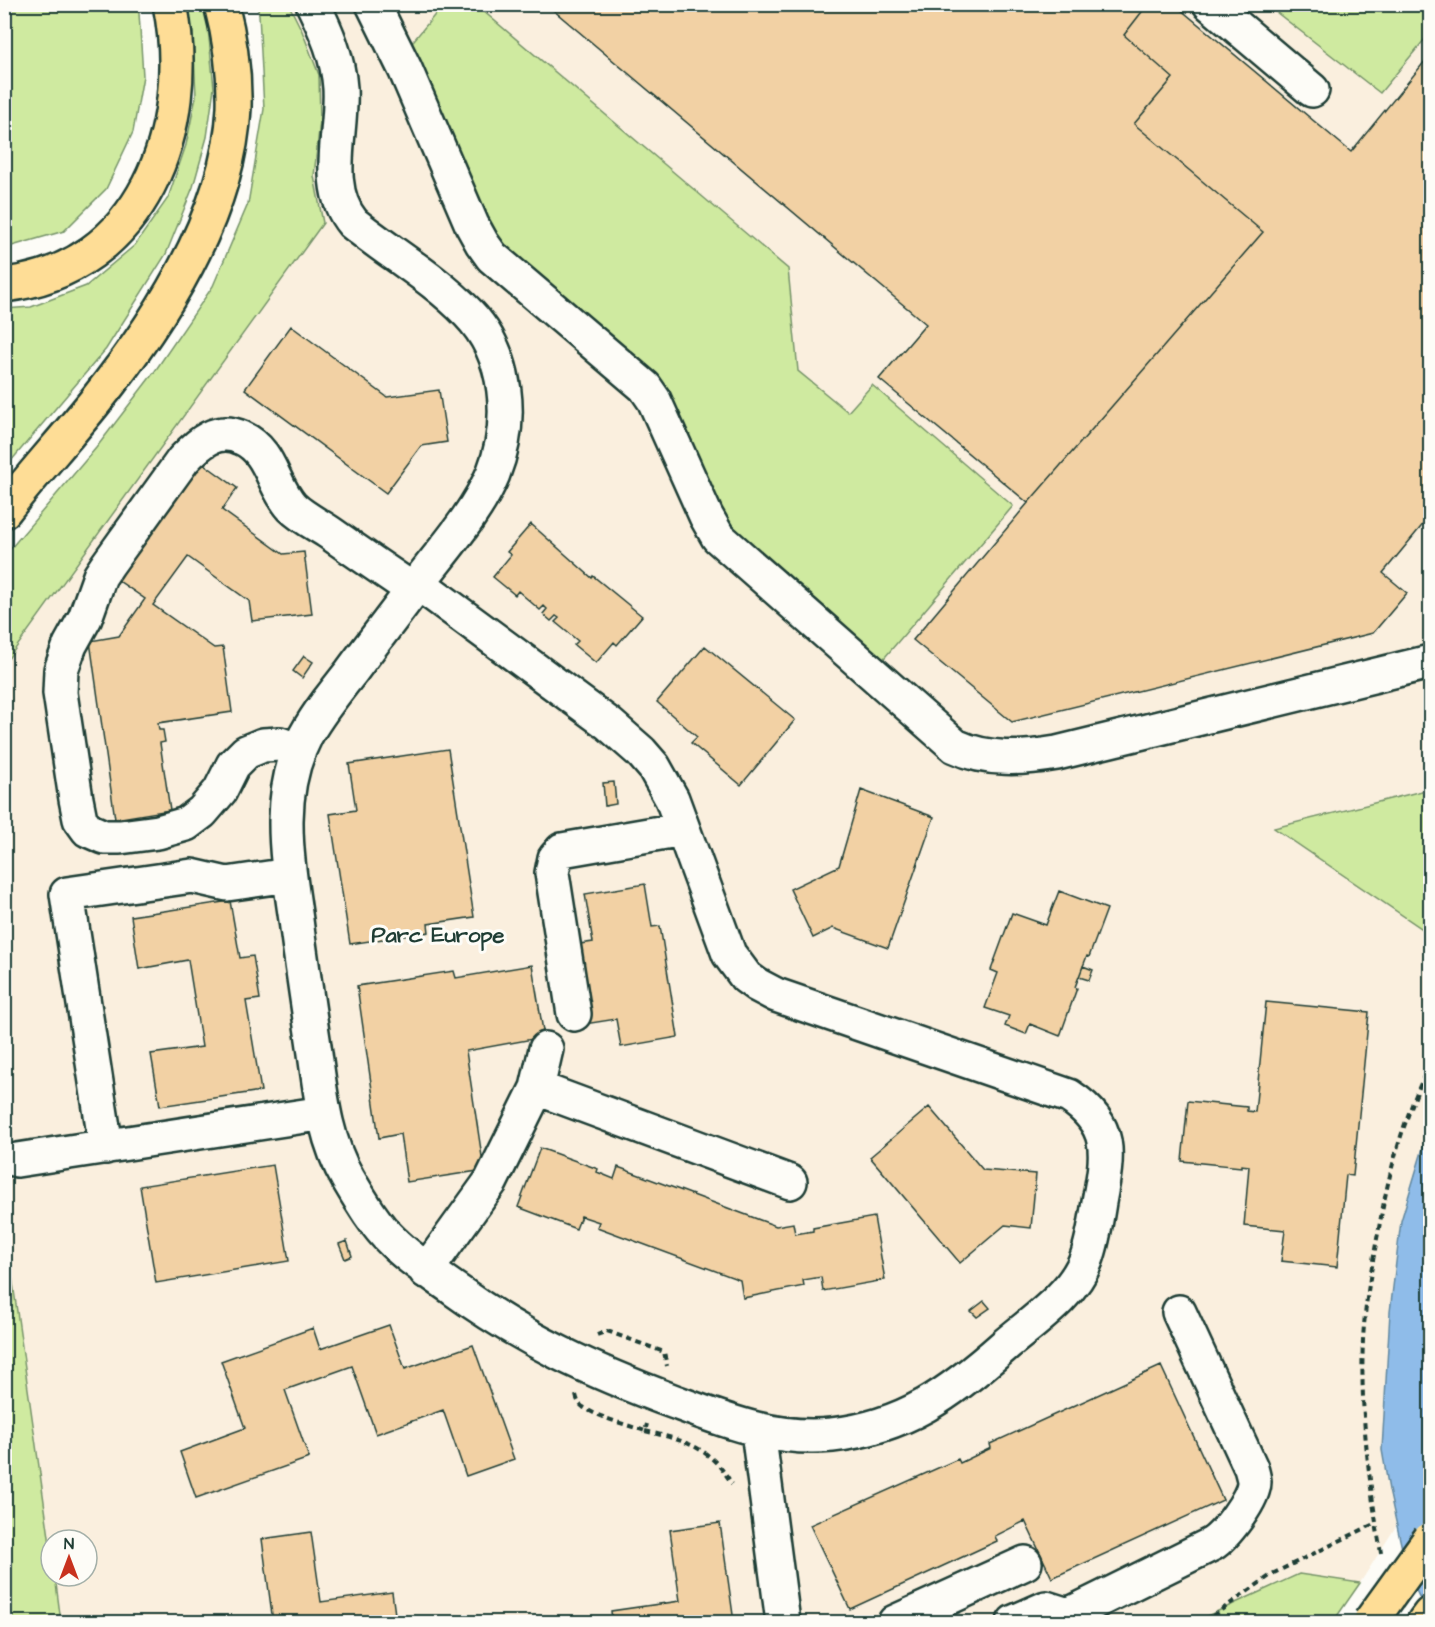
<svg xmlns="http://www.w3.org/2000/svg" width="1435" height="1627" font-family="'Architects Daughter',sans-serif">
<rect width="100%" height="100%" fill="#fdfcf7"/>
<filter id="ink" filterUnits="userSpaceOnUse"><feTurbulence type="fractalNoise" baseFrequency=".0167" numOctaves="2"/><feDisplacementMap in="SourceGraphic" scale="12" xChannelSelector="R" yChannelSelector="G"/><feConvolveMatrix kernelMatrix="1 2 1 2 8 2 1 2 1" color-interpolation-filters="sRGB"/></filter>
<g filter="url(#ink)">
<path fill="#faefde" d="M289,5H1430V1125L1401,1221L1390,1312L1382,1450L1400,1520L1360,1583L1299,1574L1194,1622H61L55,1576H87V1540H51V1551L4,1227V663L323,223L314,176L320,121L319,75L302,31Z"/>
<path fill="#cfeaa0" stroke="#77946a" stroke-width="1.5" d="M4,5H137L139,13L143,76L133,132L106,189L64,231L5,248Z
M187,5H203L207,18L214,88L207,137L193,187L166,254L106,349L5,468V309L31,307L86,286L135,245L168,198L186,145L196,97L193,33Z
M257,5H289L302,31L319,75L320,121L314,176L323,223L5,663V555L96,448L155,371L213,286L248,204L264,109L259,14Z
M443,5H476L788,269L798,371L848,412L872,385L1013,506L880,663L731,537L663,392L500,254L404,52Z
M1267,5H1430V33L1380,93Z
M1430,789V934L1274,828Z
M5,1227L51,1551V1576H55L61,1622H5Z
M1299,1574L1360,1583L1333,1622H1194Z"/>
<path fill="#8fbce9" stroke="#6289a1" stroke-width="1.5" d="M1430,1125V1620L1407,1571L1389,1490L1382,1450L1390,1312L1401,1221Z"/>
<path fill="#f2d1a4" stroke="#1f3d34" stroke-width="1.5" d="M546,4H1148L1124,35L1173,78L1134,124L1263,232L1028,503L879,379L926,324Z
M1148,4H1174L1351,152L1430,55V516L1383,573L1407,593L1373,633L1012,722L913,640L1028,503L1263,232L1134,124L1173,78L1124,35Z
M291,326L387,397L439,390L447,442L421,446L386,493L245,389Z
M197,459L237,488L222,510L283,554L304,552L312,614L252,621L249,601L188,557L153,605L214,648L223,647L232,712L158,723L159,730H163L165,742L160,743L170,810L115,819L90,641L119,636L145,599L113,577Z
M531,524L592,578L593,576L642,616L617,645L614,642L596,663L574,645L578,641L555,622L559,618L556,616L551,621L543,614L547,609L544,606L540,610L518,591L515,595L493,577L511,555L507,552Z
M705,646L795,720L741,785L691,743L697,737L657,702Z
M304,656L313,662L302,678L293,671Z
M448,749L474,917L428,924L429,932L350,944L330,814L356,810L349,764Z
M614,782L616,804L605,806L603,783Z
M861,790L934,817L888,948L833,928L813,938L790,889L839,866Z
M645,884L652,927L660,926L678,1037L621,1047L616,1019L585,1024L573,945L593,942L585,894Z
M1059,891L1107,909L1089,957L1087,956L1075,987L1077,988L1060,1036L1030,1024L1026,1034L1005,1026L1009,1016L985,1008L998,973L991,970L1012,913L1046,925Z
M230,901L240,958L253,956L260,999L246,1001L261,1091L160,1106L151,1054L202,1047L188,960L139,969L131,916Z
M532,965L544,1037L466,1051L484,1170L407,1182L400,1134L379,1138L357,986L454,971L456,978Z
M1083,966L1093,970L1089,980L1079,977Z
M1266,1002L1369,1012L1353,1176L1346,1175L1337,1267L1281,1261L1285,1230L1244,1226L1249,1166L1241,1165V1167L1182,1161L1188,1101L1247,1107V1111L1255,1112Z
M929,1107L983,1170L1036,1174L1031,1228L1005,1225L960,1263L870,1157Z
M540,1148L598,1169L597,1172L614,1179L618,1167L776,1226L793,1223L795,1234L813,1231V1228L874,1217L885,1280L823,1291L821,1277L803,1280L804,1286L743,1298L740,1280L597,1227L599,1222L581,1216L576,1229L518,1207Z
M273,1165L289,1261L156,1283L140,1186Z
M347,1241L352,1256L345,1259L339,1244Z
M984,1301L990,1308L977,1317L971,1311Z
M389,1325L405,1369L473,1345L514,1459L466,1476L443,1410L376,1434L352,1366L285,1390L309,1458L196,1498L180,1452L245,1428L221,1361L313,1328L320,1349Z
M1161,1366L1223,1500L1052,1578L1025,1521L995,1536L997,1541L850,1609L810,1525L958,1459L960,1463L991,1448L990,1444Z
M720,1523L734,1622H612L611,1611L680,1601L670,1530Z
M311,1532L321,1602L392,1592L396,1622H273L262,1539Z"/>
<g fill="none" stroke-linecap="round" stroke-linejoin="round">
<defs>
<path id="minor" d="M313,4C326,31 338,57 340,88C343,131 322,187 353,223C390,253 434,278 468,313C509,355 514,421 493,474C476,514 444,549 418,583
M373,4L405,69L472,225L482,243L492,257L645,387L654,400L706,516L718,537L955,746C987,761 1023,759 1057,753L1430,662
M1210,4L1312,90
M418,583L609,724L641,752L654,767L672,799L729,954L746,977L757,985L776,995L1069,1096C1114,1125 1108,1155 1099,1202C1096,1221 1093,1242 1086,1260C1073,1295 1032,1322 1004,1346C951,1393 905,1427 832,1435C776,1441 726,1421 675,1402C592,1371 526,1341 454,1289C433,1274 411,1260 393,1242C375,1225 361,1201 348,1179C323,1137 320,1086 313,1039C307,999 301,959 296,920C287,857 275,794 306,735C319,712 335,692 351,672C373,642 396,613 418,583Z
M299,751L280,744L263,745L246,752L233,765L220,791L202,812L186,824L158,832L120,837H104L88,830L80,819L76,799L60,693L61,670L70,645L85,618L100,576L108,564L183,460C199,443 217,426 242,438C271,451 272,485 292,507C302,517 318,525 330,533C357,552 385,571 413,590
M574,1014L552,873L555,858L562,850L683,829
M537,1088L790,1182
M106,1147L67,894L192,876L227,884L289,875
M17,1160L324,1113
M426,1271L491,1181L537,1088L546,1049
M758,1431L783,1622
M895,1622L1025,1563
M1014,1622L1046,1608L1068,1615L1212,1544C1225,1536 1254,1499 1254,1482C1254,1478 1252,1472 1251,1468L1179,1312"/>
<path id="highway" d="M4,285C143,270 195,128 170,4
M4,511C33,474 65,439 94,403C160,321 229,215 234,108C235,73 230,38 221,4
M1424,1622L1430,1614"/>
</defs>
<use href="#minor" stroke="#1f3d34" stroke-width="38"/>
<use href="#highway" stroke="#1f3d34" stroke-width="38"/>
<path stroke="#1f3d34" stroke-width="4" stroke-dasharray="6 4.5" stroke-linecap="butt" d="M597,1335L607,1331L664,1352L667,1366
M576,1395C577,1400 579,1404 583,1407C597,1417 628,1425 645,1431L647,1424
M645,1431C686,1441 709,1446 732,1484
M1381,1553C1369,1483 1360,1411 1363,1340C1365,1302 1372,1265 1379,1228C1389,1171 1404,1116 1430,1064
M1204,1622L1274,1573L1376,1523"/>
<use href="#minor" stroke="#fdfcf7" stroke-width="33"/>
<use href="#highway" stroke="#fedd96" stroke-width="33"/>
<defs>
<path id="highway-bridge" d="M1370,1622L1430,1539"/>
</defs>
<use href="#highway-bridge" stroke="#1f3d34" stroke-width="38" stroke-linecap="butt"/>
<use href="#highway-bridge" stroke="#fedd96" stroke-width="33"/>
</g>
</g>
<g text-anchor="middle" stroke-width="6" stroke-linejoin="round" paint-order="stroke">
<g font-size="22" font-weight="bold" fill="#1f3d34" stroke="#fdfcf7">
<text x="438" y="942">Parc Europe</text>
</g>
</g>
<rect width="1435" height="1627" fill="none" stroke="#fdfcf7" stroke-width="24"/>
<rect x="12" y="12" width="1411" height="1603" fill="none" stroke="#1f3d34" stroke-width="2" filter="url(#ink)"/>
<g transform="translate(69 1558)"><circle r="28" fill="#fdfcf7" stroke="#a4b0a9" stroke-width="1.5"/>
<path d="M0-4.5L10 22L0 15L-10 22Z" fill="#c8321e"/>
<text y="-9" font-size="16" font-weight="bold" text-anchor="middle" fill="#1f3d34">N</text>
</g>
</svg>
